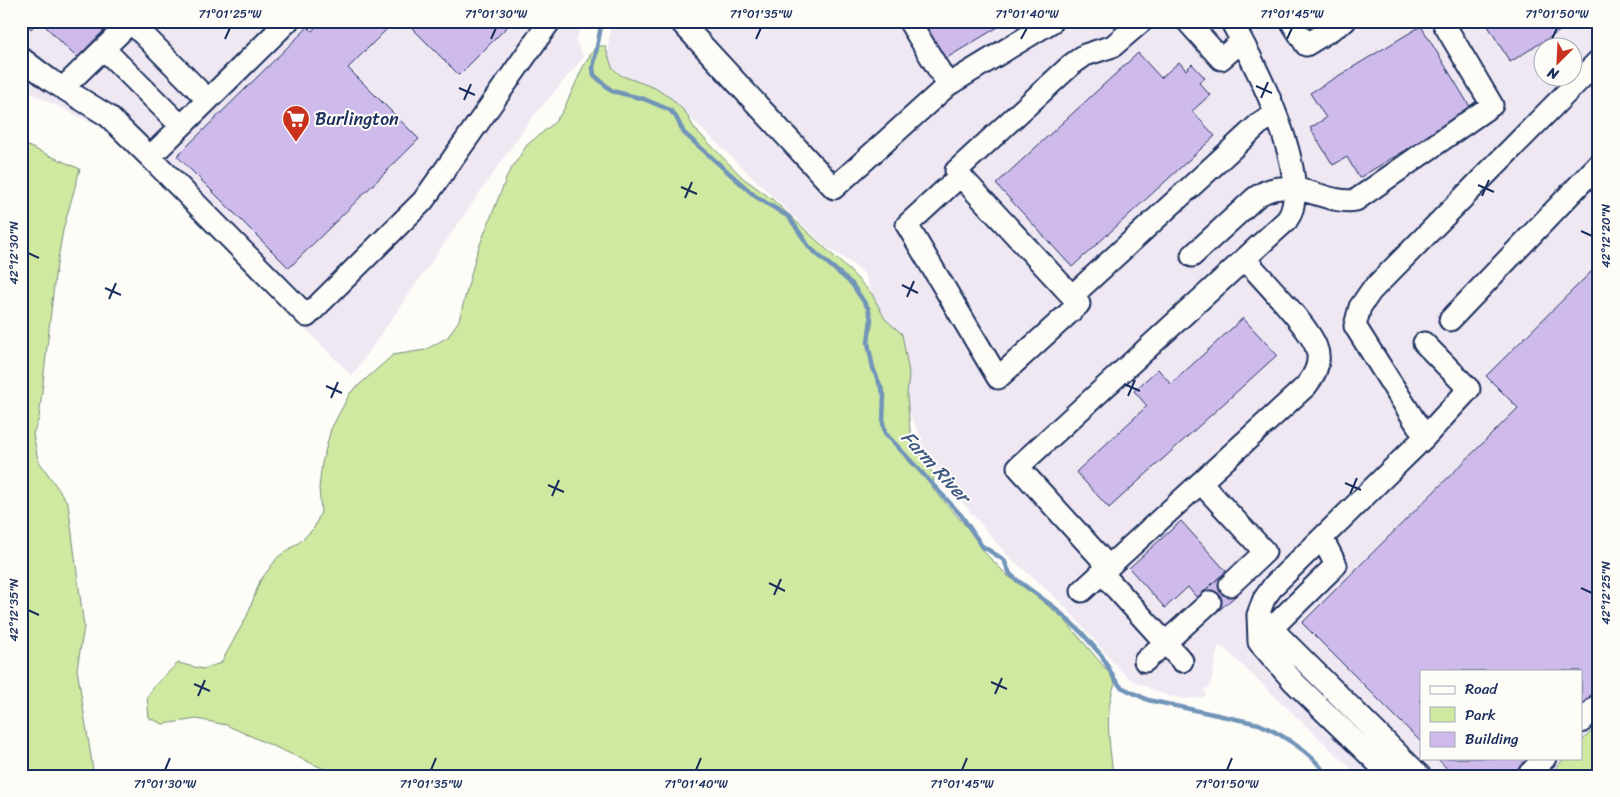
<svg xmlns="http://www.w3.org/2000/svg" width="1620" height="797" font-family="Sriracha,sans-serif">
<rect width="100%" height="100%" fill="#fdfcf7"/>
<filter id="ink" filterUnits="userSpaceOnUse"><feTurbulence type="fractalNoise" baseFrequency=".02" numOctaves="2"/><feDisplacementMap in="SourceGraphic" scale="10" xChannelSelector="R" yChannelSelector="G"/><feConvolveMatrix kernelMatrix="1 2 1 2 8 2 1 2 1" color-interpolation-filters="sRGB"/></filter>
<g filter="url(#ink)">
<path fill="#efe8f3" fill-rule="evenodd" d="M21,21H586L575,40L584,57L531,119L352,376L108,131L21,88Z
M611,21H1599V724L1581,742V671H1421V758H1565L1548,776H1359L1224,648L1218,647L1210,687L1203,690L1206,693L1204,697L1186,699L1168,696L1135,682L1122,672L1060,601L1006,554L913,444L906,430L923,440L905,406L879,312L865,275L860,269L825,246L682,110L606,68ZM1542,48H1572V78H1542Z"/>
<path fill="#cfe9a0" stroke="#758c7f" d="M596,46H605L612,67L620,75L655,88L672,99L686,113L694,128L743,178L772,199L850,271L872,294L885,319L902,334L909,373L907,396L910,430L920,454L934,475L933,489L973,534L984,552L1008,576L1036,596L1063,618L1116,681C1103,712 1110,743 1113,776H340L226,725L197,719L163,724L149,718L147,697L155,685L178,663L203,669L221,663L247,616L260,581L278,557L301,541L314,528L321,512L319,488L322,463L331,429L350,393L393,355L425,350L448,337L459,320L477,252L508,174L527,145L554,123L563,111L583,67Z
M21,143L80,169L63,230L55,276L39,418L33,434L38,460L68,503L84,627L77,669L94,776H21Z
M1599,724V776H1548L1565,758H1581V742Z"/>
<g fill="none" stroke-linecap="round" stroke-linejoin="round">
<path stroke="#7194b9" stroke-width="4.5" d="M602,21L593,68L594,75L612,91L644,99L670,110L676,117L684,133L755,196L789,217L810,248L852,284L868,308L871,319L868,343L873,368L884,395L883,423L885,433L961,515L982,546L1004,560L1010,574L1017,580L1054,607L1082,633L1102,656L1115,680L1121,687L1148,700L1259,724C1279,733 1317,755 1326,776"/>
</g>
<path fill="#cebbeb" stroke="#1b2f5e" d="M24,21H39L31,29Z
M40,21H113L77,58Z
M321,21H395L348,68L419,139L289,268L177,156L308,27L312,31Z
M405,21H513L459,75Z
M923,21H1008L945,59Z
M1485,21H1576L1510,62Z
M1421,26L1472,110L1359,178L1347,157L1333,165L1310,128L1326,118L1310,93Z
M1138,53L1161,78L1179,62L1186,70L1192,64L1205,78L1199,83L1210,95L1192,111L1215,136L1072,267L996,184Z
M1599,264V690L1581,707V671H1421V742L1302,623L1518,408L1486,376Z
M1243,318L1277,355L1109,508L1076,472L1147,406L1134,391L1158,369L1171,384Z
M1181,521L1226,571L1197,598L1188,587L1165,608L1129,568Z
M1221,576L1238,594L1218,611L1202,593Z
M1437,758H1530L1512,776H1454Z"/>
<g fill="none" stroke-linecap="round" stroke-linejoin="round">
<defs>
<path id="minor" d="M130,21L208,100
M288,21L150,157L307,316L423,201L550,21
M680,21L834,188L948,85L1053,21
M909,21L948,85
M1142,21L1113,46L1085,55L1071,65L956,171L1072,296L1259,124L1275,114
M1187,21L1221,59L1242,41
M1291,21L1306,45L1345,21
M104,49L181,126
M21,58L50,80L108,116L150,157
M63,88L131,22
M961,175L907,225L998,378L1079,304L1072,296
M1192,256L1255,198C1290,171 1324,206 1356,200L1492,105L1444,24
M1450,320L1599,164
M1424,343L1469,389L1425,437
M1201,483L1265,552L1230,585
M1109,567L1018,467L1287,220C1316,180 1253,60 1231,21
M1102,573L1182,661
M1082,591L1306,386C1315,375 1322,361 1316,347C1309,326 1261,278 1245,259
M1258,615L1259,642L1294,682L1391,776
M1272,628L1336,565L1322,538
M1145,661L1210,602
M1581,722L1599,704
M1420,776L1258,615L1264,599L1274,585L1425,437L1355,326L1360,307L1371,291L1599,60
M1527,776L1545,758"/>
</defs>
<use href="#minor" stroke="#1b2f5e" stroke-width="25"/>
<use href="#minor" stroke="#fdfcf7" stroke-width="21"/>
</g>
</g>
<path fill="none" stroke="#1b2f5e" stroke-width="2" d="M225,39L230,28M491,39L496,28M756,39L761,28M1021,39L1027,28M1287,39L1292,28M1552,39L1557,28M1256,86L1272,93M459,88L475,95M1261,98L1268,82M464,100L471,84M1478,185L1494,192M681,187L697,194M1482,196L1489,180M685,198L692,182M1581,231L1592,236M28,253L39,258M902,285L918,293M105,288L121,295M907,297L914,281M109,299L116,283M1124,384L1140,391M326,386L342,393M1128,396L1135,380M331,398L338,382M1345,483L1361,490M548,485L564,492M1350,494L1357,478M552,496L559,480M769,583L785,591M1581,588L1592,593M774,595L781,579M28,610L39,615M991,682L1007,689M194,684L210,691M995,694L1002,678M198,696L205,680M165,770L170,758M431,770L436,758M696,770L701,758M962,770L967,758M1227,770L1232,758"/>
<defs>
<symbol id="supermarket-pin" viewBox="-11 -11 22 30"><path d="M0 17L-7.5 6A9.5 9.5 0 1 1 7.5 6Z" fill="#c8321e" stroke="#fdfcf7"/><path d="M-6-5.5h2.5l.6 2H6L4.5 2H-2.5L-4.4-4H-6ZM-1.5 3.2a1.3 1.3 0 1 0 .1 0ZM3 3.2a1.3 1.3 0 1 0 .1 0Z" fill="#fff"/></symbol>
</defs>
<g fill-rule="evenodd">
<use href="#supermarket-pin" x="280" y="103" width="32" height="43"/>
</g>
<g text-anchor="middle" stroke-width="4" stroke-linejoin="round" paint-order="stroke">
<g font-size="18" fill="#1b2f5e" stroke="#fdfcf7" text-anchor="start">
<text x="315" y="125">Burlington</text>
</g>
<g font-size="19" font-style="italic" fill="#3f5984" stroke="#fdfcf7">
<text transform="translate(936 466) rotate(47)" y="7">Farm River</text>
</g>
</g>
<rect width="1620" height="797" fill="none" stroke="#fdfcf7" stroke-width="55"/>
<rect x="1420" y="670" width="162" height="90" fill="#fdfcf7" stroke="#a3aaba"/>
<rect x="1430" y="686" width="25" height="8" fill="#fdfcf7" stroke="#a3aaba"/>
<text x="1465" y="694" font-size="15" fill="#1b2f5e">Road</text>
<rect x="1430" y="707" width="25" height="15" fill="#cfe9a0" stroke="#a3aaba"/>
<text x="1465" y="720" font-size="15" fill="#1b2f5e">Park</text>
<rect x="1430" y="732" width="25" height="15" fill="#cebbeb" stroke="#a3aaba"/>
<text x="1465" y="744" font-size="15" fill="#1b2f5e">Building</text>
<g transform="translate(1558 62) rotate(204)"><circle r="24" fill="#fdfcf7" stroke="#a3aaba"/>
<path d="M0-4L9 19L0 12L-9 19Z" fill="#c8321e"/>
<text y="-8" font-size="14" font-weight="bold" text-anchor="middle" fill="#1b2f5e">N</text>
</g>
<rect x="28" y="28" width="1564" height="742" fill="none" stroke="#1b2f5e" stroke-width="2"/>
<g font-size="12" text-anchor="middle" fill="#1b2f5e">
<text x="230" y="18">71°01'25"W</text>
<text x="496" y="18">71°01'30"W</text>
<text x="761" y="18">71°01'35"W</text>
<text x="1027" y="18">71°01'40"W</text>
<text x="1292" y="18">71°01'45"W</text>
<text x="1557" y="18">71°01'50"W</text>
<text transform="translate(1606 236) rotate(-90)" y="4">42°12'20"N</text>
<text transform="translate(14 253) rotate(-90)" y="4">42°12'30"N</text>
<text transform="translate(1606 593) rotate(-90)" y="4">42°12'25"N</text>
<text transform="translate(14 610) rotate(-90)" y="4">42°12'35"N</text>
<text x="165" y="788">71°01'30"W</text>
<text x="431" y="788">71°01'35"W</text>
<text x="696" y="788">71°01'40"W</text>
<text x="962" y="788">71°01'45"W</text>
<text x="1227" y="788">71°01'50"W</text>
</g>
</svg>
